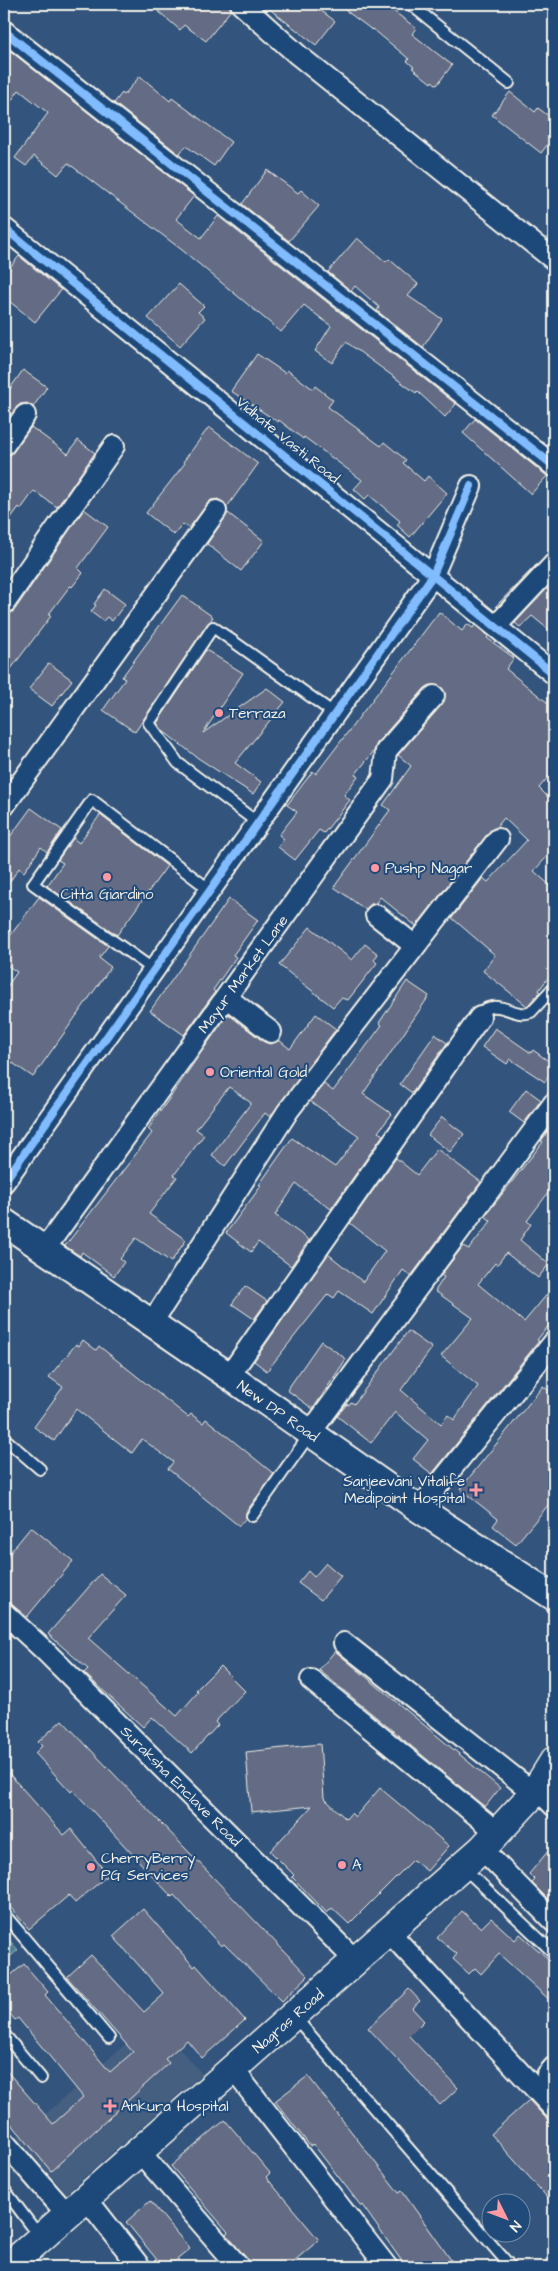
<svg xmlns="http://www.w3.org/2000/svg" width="558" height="2271" font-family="'Architects Daughter',sans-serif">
<rect width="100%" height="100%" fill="#33547d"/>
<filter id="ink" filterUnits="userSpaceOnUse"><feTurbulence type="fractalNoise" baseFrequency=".02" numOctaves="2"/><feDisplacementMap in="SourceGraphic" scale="10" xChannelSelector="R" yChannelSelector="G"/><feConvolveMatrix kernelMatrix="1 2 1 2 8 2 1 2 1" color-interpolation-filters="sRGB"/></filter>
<g filter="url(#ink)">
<path fill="#455e81" d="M154,2019L202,2074L66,2193L18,2138Z"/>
<path fill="#4d8290" stroke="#a0babc" d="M4,1934L18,1950L4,1962Z"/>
<path fill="#636c84" stroke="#f4f1e8" d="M150,4H229L231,10L206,41L184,25L180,30Z
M263,4H312L335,21L316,45Z
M337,4H384L416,28L412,34L452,65L437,85L432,81L431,83L412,68L414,67L407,61L409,59L373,29L372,30Z
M4,46L194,196L176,219L201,238L218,216L456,404L445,417L417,391L416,393L346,342L332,363L315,351L331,326L304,305L281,332L182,250L68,163L58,175L34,156L26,166L15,158L48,113L19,90L4,111Z
M140,76L170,101L172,98L231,142L214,166L186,146L179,154L114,103L122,93L124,95Z
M510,92L535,112L538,108L554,120V136L541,153L492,115Z
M267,170L298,193L301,190L319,206L289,241L242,204Z
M357,238L386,262L389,259L418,284L408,296L442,319L423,347L377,311L379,307L355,286L351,291L328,272Z
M19,256L61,290L35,322L4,297V275Z
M179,284L204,306L198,312L205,318L180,346L148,318Z
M257,354L285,373L287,370L313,389L315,386L333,400L328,407L381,446L384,442L406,460L403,463L424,481L428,476L447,493L410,537L397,525L400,521L369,495L365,499L354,489L362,480L304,437L303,439L279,420L278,422L231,391Z
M23,370L47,387L33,407L27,403L20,404L4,425V397Z
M475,419L547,476L531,494L463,433Z
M31,427L68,454L78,440L95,453L57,507L34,491L21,509L19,507L4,527V457L13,452Z
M209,427L258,464L227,507L218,499L211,500L189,528L183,524L174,535L146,513L185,463L183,462Z
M84,509L108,527L78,568L83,573L72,587L70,586L49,614L51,616L4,678V616L14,611Z
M228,513L264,541L241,571L207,544Z
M537,565L497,607L496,606L536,565Z
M554,581V634L532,616L520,627L515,623Z
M105,589L125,604L112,621L107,617L103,621L91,612L96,605L94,604Z
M182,595L213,617L135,732L103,710L125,679L122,677Z
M439,612L462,631L467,624L473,628L475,625L488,636L487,638L514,658L506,669L554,708V770L539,788L554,803V849L534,871L554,889V970L539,990L540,992L527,1006L483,971L495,955L452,918L483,878L488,882L527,840L504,818L496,828L489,832L416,926L380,897L376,903L371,904L366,910L334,887L390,810L383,805L411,766L398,755L443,703L445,693L441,687L431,685L425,688L377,743L374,751L355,775L358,776L344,795L350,800L324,833L319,830L295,860L278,847L284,839L279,835L297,812L287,805L313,771L316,774Z
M206,650L243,673L203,733L267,688L285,702L235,763L261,782L253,794L198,758L163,731L157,723Z
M49,663L72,680L52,706L29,689Z
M31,808L62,830L47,852L41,847L24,872L19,868L4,890V845Z
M100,815L167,866L117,935L47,886L63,863L58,860L73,838L79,843Z
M39,897L108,946L99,958L111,967L33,1077L4,1057V991L17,972L4,963V944Z
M229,899L258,920L233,955L236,957L213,990L215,992L184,1035L150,1011Z
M310,927L352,960L365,944L378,954L374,960L377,963L348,1000L341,998L333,1007L279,965Z
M407,981L429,996L363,1094L392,1114L378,1132L383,1135L331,1209L296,1184L275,1215L309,1240L291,1266L258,1242L251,1252L226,1233L261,1186L259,1185L292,1138L335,1167L359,1136L310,1101L324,1084L333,1091L382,1025L379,1023Z
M228,1014L264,1042L270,1044L279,1040L290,1049L316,1014L336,1029L270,1117L265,1113L225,1166L212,1155L251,1103L229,1087L196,1129L204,1135L174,1175L177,1177L149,1214L186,1240L171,1262L136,1238L120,1259L124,1262L114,1276L82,1252L80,1256L65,1246L152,1133L148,1129Z
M495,1028L531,1053L533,1050L554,1065L545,1082L510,1059L507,1064L482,1047Z
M435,1034L447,1043L412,1093L400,1084Z
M526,1089L541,1100L524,1123L509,1112Z
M442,1117L464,1134L450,1152L428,1135Z
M554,1123V1185L527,1221L531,1224L520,1240L549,1264L538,1278L506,1253L497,1265L495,1263L478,1284L524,1322L554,1286V1319L537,1340L539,1341L432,1474L413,1459L428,1440L395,1412L371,1443L337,1416L347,1404L349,1405L351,1402L354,1404L408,1331L432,1348L401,1390L441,1424L448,1415L454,1420L478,1386L441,1356L473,1318L435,1291L444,1277L441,1275L463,1246L469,1249L491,1221L485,1216L543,1142L541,1141Z
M437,1149L481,1182L411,1276L403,1270L373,1314L339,1291L334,1298L328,1294L267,1371L254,1361L328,1254L363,1282L385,1251L350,1223L396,1158L417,1175Z
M245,1286L267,1301L254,1319L232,1304Z
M83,1340L96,1350L99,1346L188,1417L191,1414L203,1423L206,1419L274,1474L246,1512V1518L239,1526L168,1469L173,1462L142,1439L132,1453L76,1409L54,1441L34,1427L63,1387L49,1377L76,1344L79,1346Z
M321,1341L346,1359L313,1409L287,1390Z
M543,1386L554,1395V1498L516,1544L493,1526L498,1519L460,1489Z
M31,1527L73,1561L27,1617L4,1598V1560Z
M326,1563L341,1576L321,1600L298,1583L308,1571L314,1577Z
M100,1574L126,1595L88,1638L177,1716L198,1692L196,1690L220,1666L245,1691L215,1722L218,1725L192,1753L152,1717L143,1727L84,1673L88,1669L48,1634Z
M335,1651L500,1788L485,1807L319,1670Z
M62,1720L308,1976L282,2001L224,1944L221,1946L174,1895L172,1897L73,1790L71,1792L35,1753L42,1746L38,1742Z
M320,1744L324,1798L346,1819L351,1813L355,1817L380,1788L449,1846L427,1871L413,1860L349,1924L332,1908L327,1913L292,1877L294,1875L270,1851L312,1806L251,1812L246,1752Z
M4,1768L64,1835L71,1829L108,1875L75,1903L69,1895L29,1929L4,1900Z
M554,1844V1905L532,1883L535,1880L529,1874Z
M143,1909L194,1967L196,1965L245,2020L202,2058L187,2040L165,2059L169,2063L51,2171L4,2115V2068L53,2124L83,2097L18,2018L15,2020L4,2007V1981L24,1964L48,1992L45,1995L110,2072L133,2052L67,1977L91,1955L144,2012L164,1994L113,1936Z
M462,1911L481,1928L491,1918L515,1940L520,1934L554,1964V2004L499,1954L481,1974L475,1968L469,1974L453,1959L457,1954L437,1938Z
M409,1989L420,2001L412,2008L424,2021L409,2036L458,2088L440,2105L368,2028Z
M308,2076L399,2193L402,2191L456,2267H406L362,2205L361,2206L313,2144L310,2146L275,2101Z
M529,2100L554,2127V2205L491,2134Z
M225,2120L270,2173L266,2177L319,2240L287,2267H254L226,2234L228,2232L171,2166Z
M150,2201L190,2249L168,2267H163L126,2222Z"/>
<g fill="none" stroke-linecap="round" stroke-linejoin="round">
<defs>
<path id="service" d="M410,4L509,83
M258,823L178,763L149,723L213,627L335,714
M154,970L33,884L92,800L210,890
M480,1017L485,1009C503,1001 514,1018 531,1012L554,987
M4,1438L40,1469
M252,1516L310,1434
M463,1867L554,1953
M4,1914L109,2038
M294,2016L511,2267
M4,2034L41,2078
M4,2189L40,2237"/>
<path id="minor" d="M241,4L298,55L554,260
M4,31L554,466
M4,228L554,674
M4,445L25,415
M4,604L114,446
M496,626L554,564
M4,806L216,511
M376,915L415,946
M226,997L271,1032
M4,1182L433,575L471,486
M44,1250L383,779L386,751L434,696
M151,1324L288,1111L498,839
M229,1376L480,1017
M310,1433L554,1103
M419,1509L554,1342
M4,1613L44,1650L356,1961
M344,1643L534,1793
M311,1680L498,1833
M537,1789L554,1806
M482,1849L554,1922
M389,1932L554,2109
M554,2067L547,2075L554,2082
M233,2069L387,2267
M4,2142L67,2214
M139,2151L239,2267
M86,2198L140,2267"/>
<path id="tertiary" d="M4,1222L229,1376L419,1509L554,1597"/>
<path id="secondary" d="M8,2267L482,1849L534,1793L554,1761"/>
</defs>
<use href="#service" stroke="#f4f1e8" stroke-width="14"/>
<use href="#minor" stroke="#f4f1e8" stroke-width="24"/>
<use href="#tertiary" stroke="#f4f1e8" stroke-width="30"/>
<use href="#secondary" stroke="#f4f1e8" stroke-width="31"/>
<use href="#service" stroke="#1f4a7a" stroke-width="10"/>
<use href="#minor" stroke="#1f4a7a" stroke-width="20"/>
<use href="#tertiary" stroke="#1f4a7a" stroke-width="26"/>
<use href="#secondary" stroke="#1f4a7a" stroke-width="28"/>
<defs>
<path id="cycleway" d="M4,31L554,466
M4,228L554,674
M4,1182L433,575L471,486"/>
</defs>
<use href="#cycleway" stroke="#1f4a7a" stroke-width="11"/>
<use href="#cycleway" stroke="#80bcff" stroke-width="8"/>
</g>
</g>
<g fill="#ff9aa2" stroke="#1f4a7a" stroke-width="2">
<circle cx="219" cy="713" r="5"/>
<circle cx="375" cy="868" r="5"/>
<circle cx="107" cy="877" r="5"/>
<circle cx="210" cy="1072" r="5"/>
<path d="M473.5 1482.5h5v5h5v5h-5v5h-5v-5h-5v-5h5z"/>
<circle cx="342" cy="1865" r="5"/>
<circle cx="91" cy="1867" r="5"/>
<path d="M107.5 2098.5h5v5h5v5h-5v5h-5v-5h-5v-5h5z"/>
</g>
<g text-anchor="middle" stroke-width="4" stroke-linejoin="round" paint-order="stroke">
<g font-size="15" fill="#f4f1e8" stroke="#1f4a7a">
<text transform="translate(288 440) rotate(39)" y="5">Vidhate Vasti Road</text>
<text transform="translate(243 974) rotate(-54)" y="5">Mayur Market Lane</text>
<text transform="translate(278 1411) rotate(35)" y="5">New DP Road</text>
<text transform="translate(181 1786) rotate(45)" y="5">Suraksha Enclave Road</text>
<text transform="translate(288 2021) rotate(-41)" y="5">Nagras Road</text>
</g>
<g font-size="15" fill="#f4f1e8" stroke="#1f4a7a" text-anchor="start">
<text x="229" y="718">Terraza</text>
<text x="385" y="873">Pushp Nagar</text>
<text x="107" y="899" text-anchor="middle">Citta Giardino</text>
<text x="220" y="1077">Oriental Gold</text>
<text x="465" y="1486" text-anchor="end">Sanjeevani Vitalife<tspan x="465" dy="17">Medipoint Hospital</tspan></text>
<text x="101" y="1863">CherryBerry<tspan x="101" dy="17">PG Services</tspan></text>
<text x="352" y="1870">A</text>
<text x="121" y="2111">Ankura Hospital</text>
</g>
</g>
<rect width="558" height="2271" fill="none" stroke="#1f4a7a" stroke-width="20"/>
<rect x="10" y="10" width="538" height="2251" fill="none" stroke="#f4f1e8" stroke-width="2" filter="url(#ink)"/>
<g transform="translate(506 2218) rotate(132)"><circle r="24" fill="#1f4a7a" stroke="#748da6"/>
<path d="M0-4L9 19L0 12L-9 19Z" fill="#ff9aa2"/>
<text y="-8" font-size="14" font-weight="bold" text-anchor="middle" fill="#f4f1e8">N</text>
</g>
</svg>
